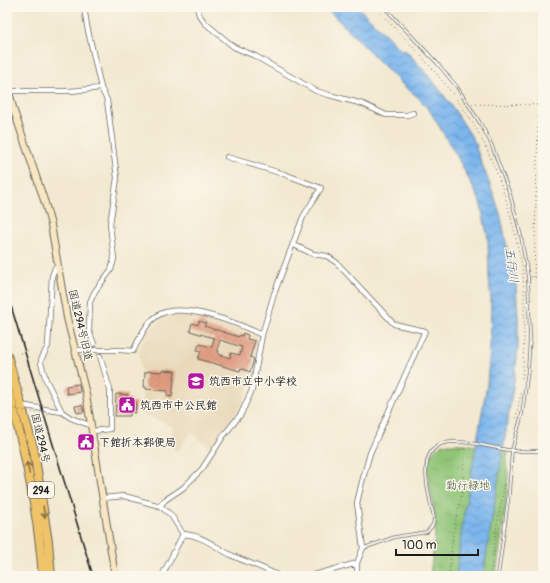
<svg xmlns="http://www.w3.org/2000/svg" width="550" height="583" font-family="Pangolin,'Klee One',sans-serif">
<defs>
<pattern id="park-tufts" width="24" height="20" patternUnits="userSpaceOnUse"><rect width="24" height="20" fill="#90c577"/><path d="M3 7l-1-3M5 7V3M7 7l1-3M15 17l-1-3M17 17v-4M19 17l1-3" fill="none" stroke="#7ca966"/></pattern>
<pattern id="water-waves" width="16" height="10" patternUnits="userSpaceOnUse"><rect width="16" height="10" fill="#7cb6ed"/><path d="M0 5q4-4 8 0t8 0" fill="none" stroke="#6593bf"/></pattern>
<pattern id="building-hatch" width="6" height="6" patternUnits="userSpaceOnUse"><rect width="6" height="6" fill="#e49e81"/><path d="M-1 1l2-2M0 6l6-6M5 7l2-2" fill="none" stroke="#b88069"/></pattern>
</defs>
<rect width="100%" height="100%" fill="#fbf7ec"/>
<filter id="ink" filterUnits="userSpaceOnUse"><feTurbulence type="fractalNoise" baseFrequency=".025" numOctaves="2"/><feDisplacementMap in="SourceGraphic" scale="8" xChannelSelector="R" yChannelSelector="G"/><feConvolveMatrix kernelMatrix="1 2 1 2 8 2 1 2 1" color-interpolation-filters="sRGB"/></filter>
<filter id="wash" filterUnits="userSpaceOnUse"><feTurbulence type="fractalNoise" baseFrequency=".012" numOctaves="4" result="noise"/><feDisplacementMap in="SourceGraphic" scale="16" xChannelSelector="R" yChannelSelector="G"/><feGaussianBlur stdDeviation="0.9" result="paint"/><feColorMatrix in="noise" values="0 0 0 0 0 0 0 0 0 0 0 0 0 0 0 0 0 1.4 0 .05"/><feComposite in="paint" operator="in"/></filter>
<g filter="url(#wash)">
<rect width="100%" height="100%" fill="#f3e9d1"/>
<path fill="#e9d9ba" d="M173,314L213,321L258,336L248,391L241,405L211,449L191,432L178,451L170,445L173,427L144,415L139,350L147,332L162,318Z"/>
<path fill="url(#park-tufts)" stroke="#56704a" d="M444,444H465L508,452L506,465L508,473L507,495L496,576H430C432,557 436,539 435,520C435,498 414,455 444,444Z"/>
<path fill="url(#water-waves)" stroke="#4c6984" d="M325,7H358L401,50L406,51C434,80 457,111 477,146L476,148L495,198L501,217L512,272H515L518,316V349L514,381L483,576H456L463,520L487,384L490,349L491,299L489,278L488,238L480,201L457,156L430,111L418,97L404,86Z"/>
<g id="blocks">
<path fill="url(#building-hatch)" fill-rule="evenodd" d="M199,321L206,323L204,326L239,337L240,335L242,336L243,333L248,335L247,339L255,341L250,357L254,359L250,372L241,368L240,371L198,359L201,351L197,350L199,344L212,347L214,338L190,331L192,323L198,325ZM220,340L242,347L240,355L231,353L230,358L218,354L219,351L217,350Z
M163,370L175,371L172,397L167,396L168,391L146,389V387H144L145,372H148V371L162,372Z
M79,384L80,392L67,394L66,386Z
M116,394L128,395L127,399H131V402H136L135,413L130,412V416H115Z
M82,405L84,412L77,413L75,406Z
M82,436H88L90,448L84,449Z"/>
</g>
</g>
<g filter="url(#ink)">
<use href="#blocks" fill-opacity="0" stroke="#67645b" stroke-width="1"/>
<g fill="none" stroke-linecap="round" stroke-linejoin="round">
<defs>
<path id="lane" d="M384,7L437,63L457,87L480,123L490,141L510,194L521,236L528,277L530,337L528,370L522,414L512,450L509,493L498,576
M364,548L395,537L427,532C429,529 432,527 433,524C435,519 433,512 431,506C428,489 419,458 437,446C452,436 492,448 509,450C520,452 532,451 543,451"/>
<path id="street" d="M84,7L87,26L101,88L107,100L117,178L110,224L114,259L111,270L95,291L90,302L89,331L94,344
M197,7L199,15L205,23L234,47L255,56L316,91L329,95L363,104L386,115H407L413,113
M8,91H70L101,88
M294,245L313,254L327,256L337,263L394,324L425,331L370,453L362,482L357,503L363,548L357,563V576
M58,266L55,268L52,276L48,346L41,360V363L46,380L62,412
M75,350H91
M121,350L133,351C140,338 145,324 157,316C180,300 240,324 262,335
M20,405L62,412L71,418L92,426
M93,431L110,429V390L100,356
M103,498L124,496L160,506L171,515L183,534
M160,506L165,500L183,488L202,469L224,435L241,414L252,390L262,335L274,294L303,217L321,188L284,174L227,157
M183,534C203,535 216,548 233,556C249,563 264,568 279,576
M162,576L183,534
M311,576L357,563"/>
<path id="secondary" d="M7,84L14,111L45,203L51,225L67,318L86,394L115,576"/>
<path id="highway" d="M7,355L34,451L48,542L51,576
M7,385C25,448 38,511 43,576"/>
</defs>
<use href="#lane" stroke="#67645b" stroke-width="3.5"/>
<use href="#street" stroke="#67645b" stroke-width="6"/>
<use href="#secondary" stroke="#67645b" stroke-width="8"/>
<use href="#highway" stroke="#67645b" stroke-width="10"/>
<path stroke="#67645b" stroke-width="1" stroke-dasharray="1 3" stroke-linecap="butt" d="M374,7C410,43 445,79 472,122C495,159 508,202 517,243C519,253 522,263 523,273C524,285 524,297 524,309C524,333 524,356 522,379
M472,104L543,105
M531,277H543
M534,277L541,7
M20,353L28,351L27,349
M516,418L521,392
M449,576L453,533L462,492L465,446
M490,576L497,525L506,477"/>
<use href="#lane" stroke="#fff" stroke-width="2"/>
<use href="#street" stroke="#fff" stroke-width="4.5"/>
<use href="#secondary" stroke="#f9e7c3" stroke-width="6"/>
<use href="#highway" stroke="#efc469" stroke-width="8"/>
<path stroke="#1c1c1c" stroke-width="1.5" d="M7,293L93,576"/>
<defs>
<path id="street-bridge" d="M91,350H121"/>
</defs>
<use href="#street-bridge" stroke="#67645b" stroke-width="6" stroke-linecap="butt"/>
<path stroke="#67645b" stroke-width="1" stroke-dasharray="1 3" stroke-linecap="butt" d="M8,408L51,415"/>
<use href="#street-bridge" stroke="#fff" stroke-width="4.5"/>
</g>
<defs><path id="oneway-shaft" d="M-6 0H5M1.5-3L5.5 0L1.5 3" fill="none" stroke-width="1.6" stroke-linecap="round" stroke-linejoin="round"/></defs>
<g stroke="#867042">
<use href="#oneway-shaft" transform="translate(28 468) rotate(-102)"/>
<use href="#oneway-shaft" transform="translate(44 512) rotate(82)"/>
</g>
</g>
<defs>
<symbol id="school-square" viewBox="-11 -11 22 22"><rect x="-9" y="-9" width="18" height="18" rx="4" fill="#b5179e" stroke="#fbf7ec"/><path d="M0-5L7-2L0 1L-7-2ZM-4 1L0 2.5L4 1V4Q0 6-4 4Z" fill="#fff"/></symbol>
<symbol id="civic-square" viewBox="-11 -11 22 22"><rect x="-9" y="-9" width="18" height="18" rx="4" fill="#b5179e" stroke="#fbf7ec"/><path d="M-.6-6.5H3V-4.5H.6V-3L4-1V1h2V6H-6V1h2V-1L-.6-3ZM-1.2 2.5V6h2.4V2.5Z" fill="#fff"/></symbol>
</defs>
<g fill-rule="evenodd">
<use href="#school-square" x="186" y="371" width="20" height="20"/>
<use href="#civic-square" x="117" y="395" width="20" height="20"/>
<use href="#civic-square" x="76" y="432" width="20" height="20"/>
</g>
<g text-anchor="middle" stroke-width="3" stroke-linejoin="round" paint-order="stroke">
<rect fill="#fbf7ec" stroke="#5f5e5a" stroke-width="1" x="28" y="482" width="26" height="16" rx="3"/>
<g font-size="10" font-weight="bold" fill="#1c1c1c">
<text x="41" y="494">294</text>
</g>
<g font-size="11" fill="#1c1c1c" stroke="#fbf7ec">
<text transform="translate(81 325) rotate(77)" y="4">国道294号旧道</text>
<text transform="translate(41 438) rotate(77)" y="4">国道294号</text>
</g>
<g font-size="11" font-weight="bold" fill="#1c1c1c" stroke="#fbf7ec" text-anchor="start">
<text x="209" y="385">筑西市立中小学校</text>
<text x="140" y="409">筑西市中公民館</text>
<text x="99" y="446">下館折本郵便局</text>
</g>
<g font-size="11" fill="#45573c" stroke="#fbf7ec">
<text x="468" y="489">勤行緑地</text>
</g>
<g font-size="12" font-style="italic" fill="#425a70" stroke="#fbf7ec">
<text transform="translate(512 265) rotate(82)" y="4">五行川</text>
</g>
</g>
<rect width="550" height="583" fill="none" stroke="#fbf7ec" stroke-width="24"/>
<path d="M396 549v6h82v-6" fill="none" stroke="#1c1c1c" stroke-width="2"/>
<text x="402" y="549" font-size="12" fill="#1c1c1c" stroke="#fbf7ec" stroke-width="3" paint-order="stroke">100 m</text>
</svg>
